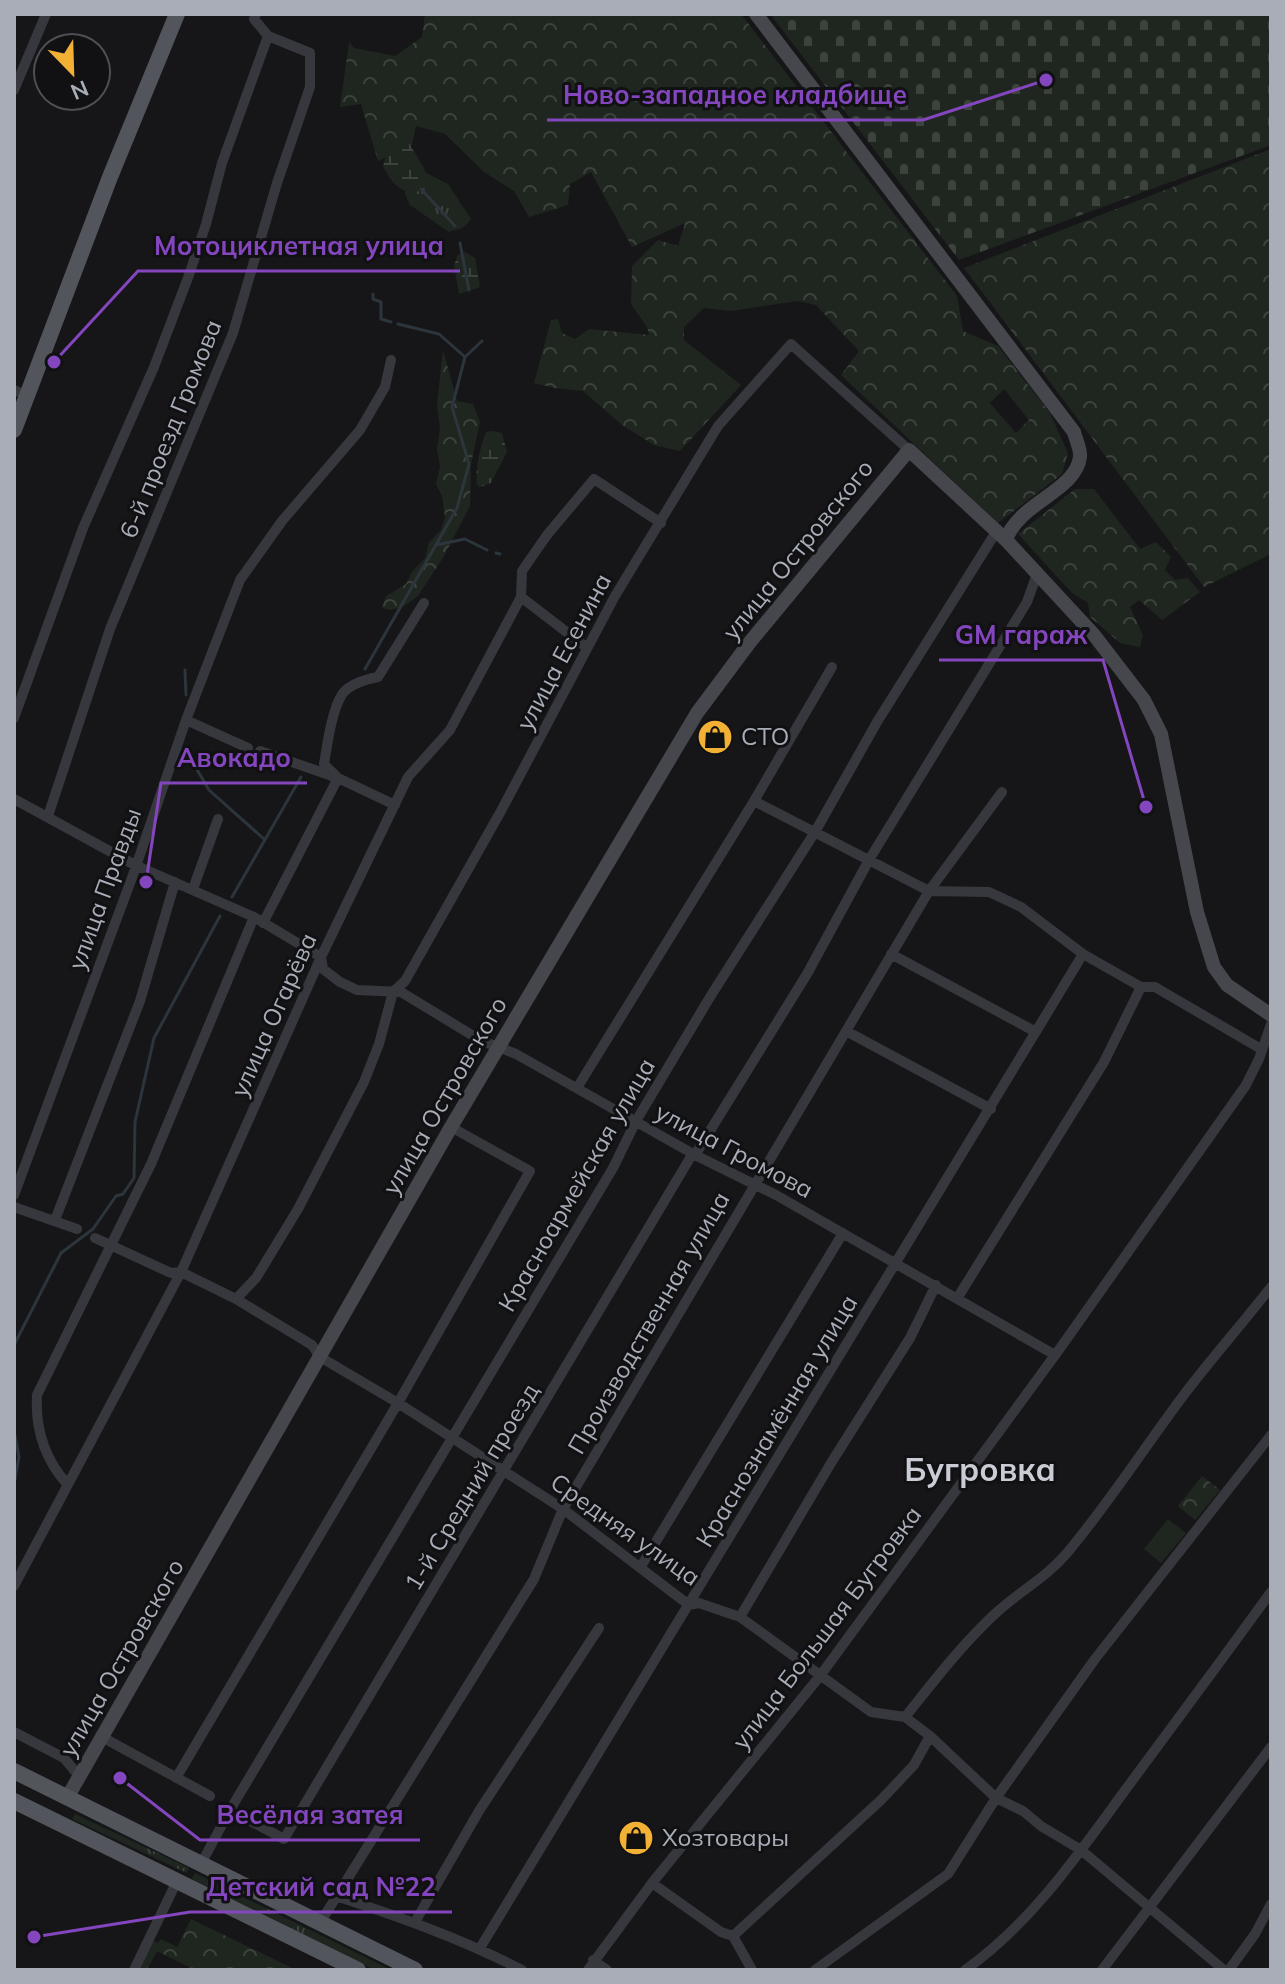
<svg xmlns="http://www.w3.org/2000/svg" width="1285" height="1984" font-family="Mulish,sans-serif">
<defs>
<pattern id="grass-tufts" width="24" height="20" patternUnits="userSpaceOnUse" patternTransform="scale(2)"><rect width="24" height="20" fill="#1e261f"/><path d="M3 7l-1-3M5 7V3M7 7l1-3M15 17l-1-3M17 17v-4M19 17l1-3" fill="none" stroke="#3c433d"/></pattern>
<pattern id="forest-crowns" width="20" height="18" patternUnits="userSpaceOnUse" patternTransform="scale(2)"><rect width="20" height="18" fill="#1e261f"/><path d="M2 6a3 3 0 1 1 6 0M12 15a3 3 0 1 1 6 0" fill="none" stroke="#3c433d"/></pattern>
<pattern id="wetland-marsh" width="20" height="14" patternUnits="userSpaceOnUse" patternTransform="scale(2)"><rect width="20" height="14" fill="#1e261f"/><path d="M1 5h8M5 5V1M11 12h8M15 12V8" fill="none" stroke="#3c433d"/></pattern>
<pattern id="cemetery-stones" width="16" height="16" patternUnits="userSpaceOnUse" patternTransform="scale(2)"><rect width="16" height="16" fill="#1e261f"/><path d="M2 7V4a2 2 0 0 1 4 0v3zM10 15v-3a2 2 0 0 1 4 0v3z" fill="#3c433d"/></pattern>
</defs>
<rect width="100%" height="100%" fill="#161618"/>
<path fill="url(#grass-tufts)" d="M420,170L448,184L471,219L464,227L449,232L410,205L405,194L407,180Z
M75,1814L189,1868L187,1873L72,1819Z
M195,1873L391,1970H375L192,1879Z"/>
<path fill="url(#forest-crowns)" fill-rule="evenodd" d="M425,14H741L957,296L963,331L998,346L1050,413L1068,453L1062,474L998,523L841,375L859,351L816,305L798,301L731,311L704,308L684,327V340L741,385L680,451L654,445L622,425L583,391L554,388L534,383L551,320L558,319L562,333L575,339L589,329L649,335L647,327L631,304L632,266L658,240L678,246L685,223L632,247L591,172L570,184L568,205L529,217L514,191L484,172L445,134L416,126L412,145L378,161L361,104L340,107L349,42L354,48L395,56L422,37ZM1004,389L1029,420L1016,433L990,403Z
M1271,149V554L1204,587L964,268Z
M443,350L457,401L473,404L480,422L471,464L470,506L444,556L418,596L403,607L390,610L382,608L386,596L406,584L412,572L425,558L429,542L441,530L445,517L442,496L436,484L440,467L437,449L440,428L437,405Z
M1075,489H1094L1140,549L1156,542L1171,557L1165,570L1175,580L1188,578L1200,592L1162,620L1139,600L1130,607L1143,635L1140,647L1120,643L1090,617L1088,603L1072,593L1018,534Z
M1202,1476L1220,1490L1195,1520L1178,1506Z
M191,1919L296,1970H195L157,1951L147,1970H138L152,1940L158,1943L161,1939L177,1947Z"/>
<path fill="url(#wetland-marsh)" d="M409,143L424,168L429,184L414,194C397,189 391,182 383,166L387,153Z
M465,252L475,258L480,287L459,294L454,265L458,255Z
M492,431L502,433L507,452L491,483L480,487L477,485C475,468 480,448 486,432Z"/>
<path fill="url(#cemetery-stones)" d="M770,14H1271V145L959,260Z"/>
<path fill="#1e261f" d="M1168,1519L1186,1533L1161,1563L1144,1549Z"/>
<g fill="none" stroke-linecap="round" stroke-linejoin="round">
<path stroke="#2c353c" stroke-width="3" d="M421,189L455,226
M460,243L469,290
M373,294V299L381,302V319L391,322
M465,357L482,341
M436,545L465,539L487,550
M496,553L500,554
M365,669L457,508L469,464L452,407L465,357L439,334L398,324
M185,670L186,695
M180,749L189,756L209,790L264,839
M232,897L301,777
M14,1345L61,1253L93,1229L116,1196L123,1194L134,1178L135,1122L154,1038L220,916
M14,1430L19,1457L14,1485"/>
<path stroke="#37383d" stroke-width="10" d="M14,90L46,14
M14,390L26,395
M521,597L586,647
M14,718L83,528L154,367L189,275L206,224L222,163L268,36
M186,720L248,748
M260,751L338,778L395,805
M14,799L135,865L254,917L321,957L323,969L340,982L357,990L401,992L480,1040L516,1054L695,1155L776,1195L1055,1355
M754,801L929,891L989,892L1021,907L1083,954L1141,987H1155L1261,1049
M48,816L110,629L233,333L277,183L310,87V53L268,36L254,19L256,14
M193,889L218,819
M263,923L338,778L324,764C327,746 332,708 343,693C351,684 367,679 378,677L424,603
M891,954L1036,1032
M846,1031L991,1109
M577,1088L754,801L832,667
M695,1155L807,974L869,860L1027,602L1037,574
M14,1195L133,875L186,720L240,580L282,521L360,430L385,387L391,360
M14,1207L77,1229
M55,1220L140,1001L175,882
M95,1238L171,1273L181,1272L236,1299L312,1345L320,1357L398,1403L563,1509L689,1605L699,1603L740,1617L871,1712L905,1717L930,1736L996,1798L1023,1811L1041,1826L1081,1850L1224,1970
M958,1297L1104,1062L1141,987
M236,1299L256,1278L298,1209L364,1082L379,1044L393,992L405,981L501,811L615,596L718,426L791,344L909,450
M67,1484C44,1458 35,1429 37,1395L151,1164L254,917
M640,1568L843,1233
M14,1586L181,1272L321,957L408,777L450,730L521,597L522,571L547,535L594,479L661,523
M740,1617L831,1463L910,1338L936,1285
M905,1717C934,1681 963,1643 997,1612C1020,1591 1047,1577 1067,1553C1109,1503 1144,1448 1183,1396C1211,1359 1242,1324 1271,1287
M14,1732L64,1758L79,1776
M102,1737L210,1796
M176,1778L398,1403L530,1171L451,1127
M230,1810L284,1839L693,1153
M201,1864L230,1810L613,1168L636,1121L710,997L815,832L877,722L996,532
M652,1883L721,1932L733,1936L752,1970
M336,1896C400,1917 462,1939 522,1970
M415,1922L479,1811L599,1628
M320,1923L534,1579L563,1509L929,891L1002,792
M733,1936L881,1800L914,1765L930,1736
M480,1948L1083,954
M593,1960L607,1970
M134,1970L177,1881
M588,1970L652,1883L820,1676L1061,1347L1246,1085L1259,1059L1271,1024
M815,1970L948,1874L996,1798L1095,1659L1271,1435
M965,1970C1031,1924 1079,1853 1126,1789C1175,1723 1223,1658 1271,1592
M1102,1970L1271,1747
M1229,1970L1255,1934L1271,1904"/>
<path stroke="#45474d" stroke-width="14" d="M756,14L1074,432C1076,440 1081,450 1080,457C1076,491 1018,503 1006,540
M67,1798L451,1127L697,713L750,642L909,450L1006,540L1094,635L1144,700L1161,734L1197,912L1214,967L1227,985L1271,1015"/>
<path stroke="#53555c" stroke-width="16" d="M14,430L110,177L177,14
M14,1771L415,1970
M14,1801L358,1970"/>
</g>
<defs>
<symbol id="shop-disc" viewBox="-11 -11 22 22"><circle r="9.5" fill="#f2b134" stroke="#111113"/><path d="M-5-2.5h2.3a2.7 3.5 0 0 1 5.4 0H5L5.5 6h-11ZM-1.5-2.5h3a1.5 2.3 0 0 0-3 0Z" fill="#111"/></symbol>
</defs>
<g fill-rule="evenodd">
<use href="#shop-disc" x="695" y="717" width="40" height="40"/>
<use href="#shop-disc" x="616" y="1818" width="40" height="40"/>
</g>
<g text-anchor="middle" stroke-width="6" stroke-linejoin="round" paint-order="stroke">
<g font-size="24" fill="#a8adb8" stroke="#111113">
<text transform="translate(171 429) rotate(-68)" y="8">6-й проезд Громова</text>
<text transform="translate(798 550) rotate(-51)" y="8">улица Островского</text>
<text transform="translate(564 652) rotate(-62)" y="8">улица Есенина</text>
<text transform="translate(105 889) rotate(-70)" y="8">улица Правды</text>
<text transform="translate(274 1015) rotate(-66)" y="8">улица Огарёва</text>
<text transform="translate(445 1096) rotate(-60)" y="8">улица Островского</text>
<text transform="translate(734 1151) rotate(28)" y="8">улица Громова</text>
<text transform="translate(577 1185) rotate(-60)" y="8">Красноармейская улица</text>
<text transform="translate(649 1323) rotate(-60)" y="8">Производственная улица</text>
<text transform="translate(777 1421) rotate(-59)" y="8">Краснознамённая улица</text>
<text transform="translate(472 1487) rotate(-59)" y="8">1-й Средний проезд</text>
<text transform="translate(625 1530) rotate(35)" y="8">Средняя улица</text>
<text transform="translate(827 1628) rotate(-53)" y="8">улица Большая Бугровка</text>
<text transform="translate(122 1658) rotate(-60)" y="8">улица Островского</text>
</g>
<g font-size="24" fill="#a8adb8" stroke="#111113" text-anchor="start">
<text x="741" y="745">СТО</text>
<text x="662" y="1846">Хозтовары</text>
</g>
<g font-size="32" font-weight="bold" fill="#c9ccd4" stroke="#111113">
<text x="980" y="1481">Бугровка</text>
</g>
</g>
<path fill="none" stroke="#8446be" stroke-width="3" d="M1046 80L923 120H547M54 362L138 271H460M1146 807L1103 660H939M146 882L161 783H307M120 1778L200 1840H420M34 1937L190 1912H452"/>
<g fill="#8446be" stroke="#111113" stroke-width="3">
<circle cx="1046" cy="80" r="8"/>
<circle cx="54" cy="362" r="8"/>
<circle cx="1146" cy="807" r="8"/>
<circle cx="146" cy="882" r="8"/>
<circle cx="120" cy="1778" r="8"/>
<circle cx="34" cy="1937" r="8"/>
</g>
<g font-size="26" text-anchor="middle" font-weight="bold" fill="#8446be" stroke="#111113" stroke-width="6" stroke-linejoin="round" paint-order="stroke">
<text x="735" y="104">Ново-западное кладбище</text>
<text x="299" y="255">Мотоциклетная улица</text>
<text x="1021" y="644">GM гараж</text>
<text x="234" y="767">Авокадо</text>
<text x="310" y="1824">Весёлая затея</text>
<text x="321" y="1896">Детский сад №22</text>
</g>
<rect width="1285" height="1984" fill="none" stroke="#a8adb8" stroke-width="32"/>
<g transform="translate(72 72) rotate(157)"><circle r="38" fill="#111113" stroke="#4d4f55" stroke-width="2"/>
<path d="M0-6L14 30L0 20L-14 30Z" fill="#f2b134"/>
<text y="-12" font-size="22" font-weight="bold" text-anchor="middle" fill="#a8adb8">N</text>
</g>
</svg>
